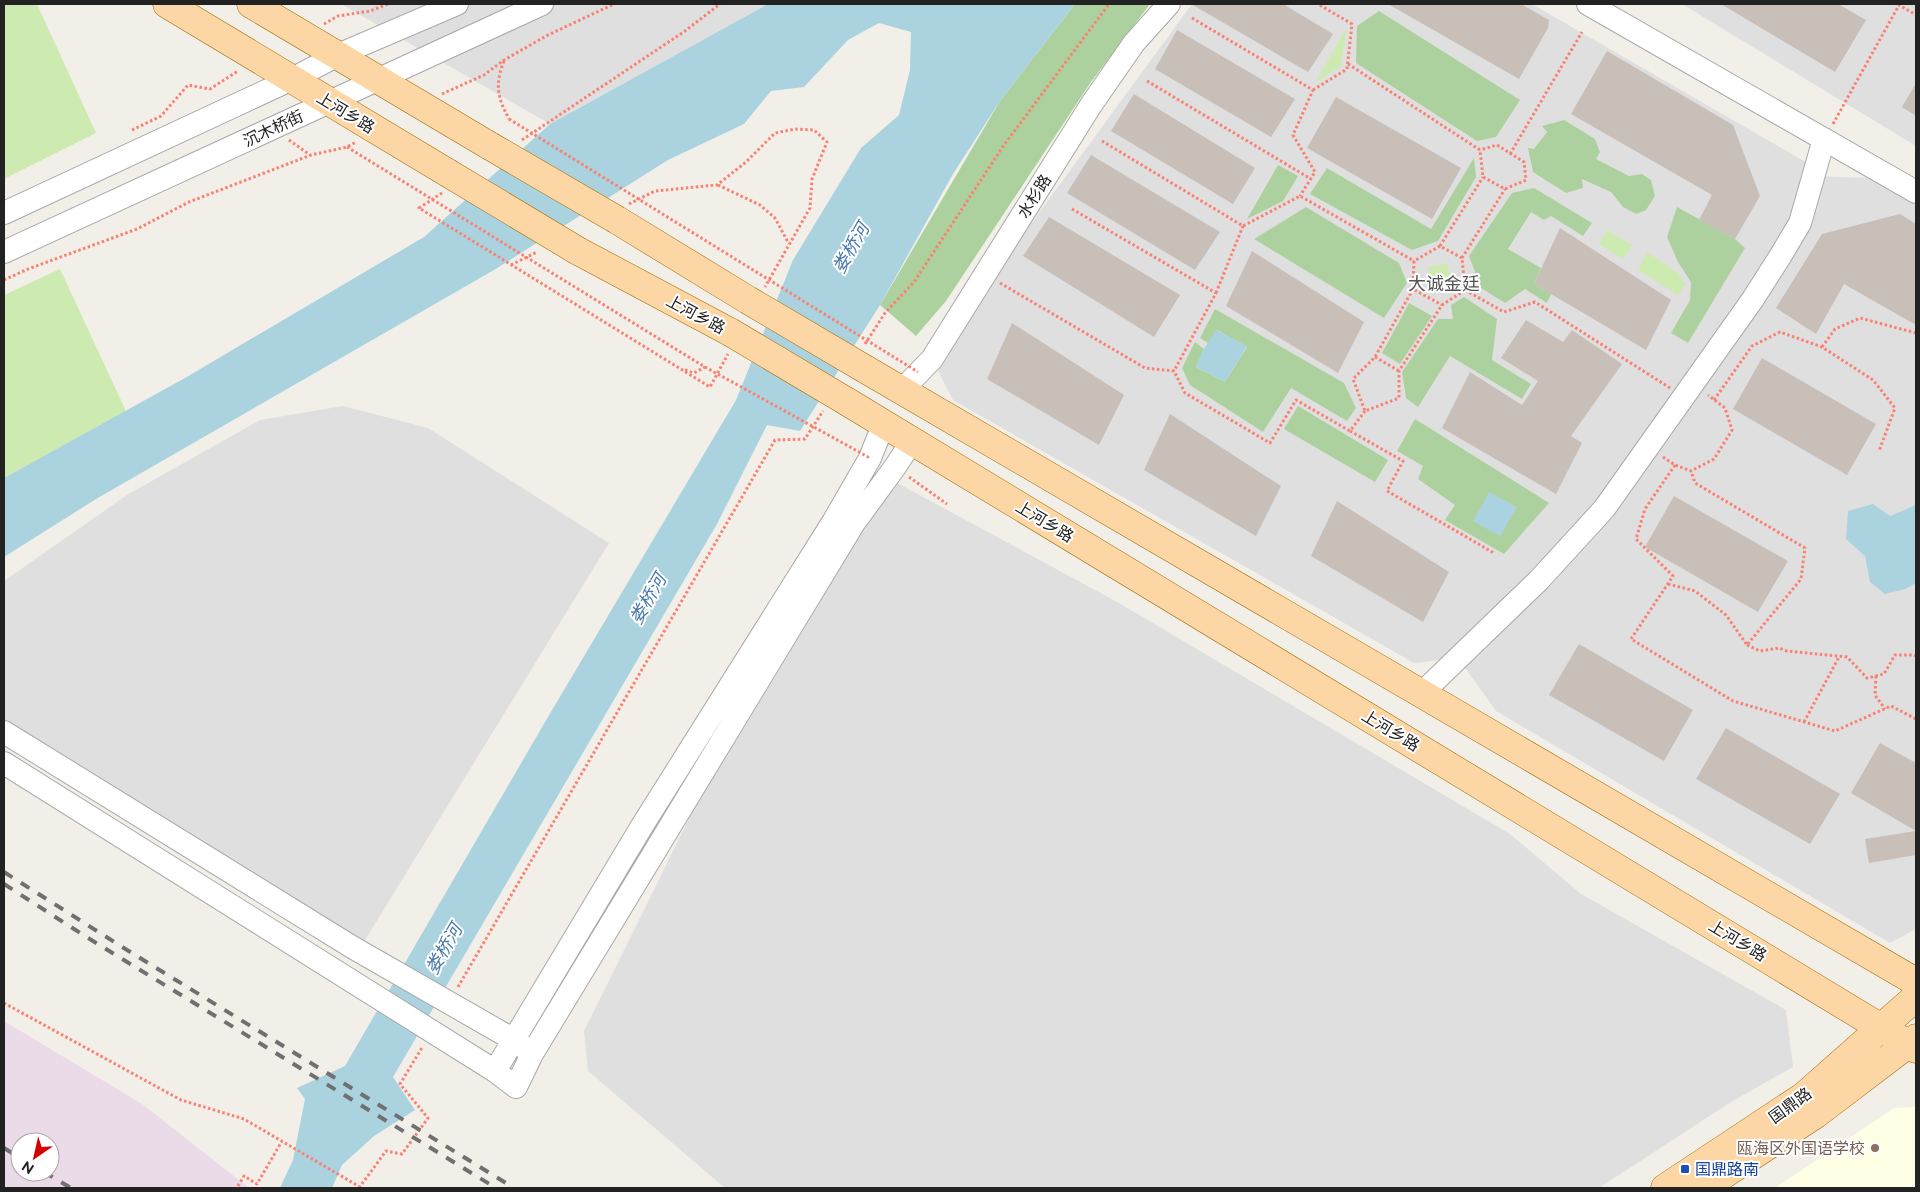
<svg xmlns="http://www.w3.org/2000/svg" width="1920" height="1192" font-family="Raleway,'Noto Sans SC',sans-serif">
<rect width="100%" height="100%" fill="#f2efe9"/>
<path fill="#e0dfdf" d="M341,4H768L550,124Z
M1192,4H1532L1816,168L1813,176L1867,178L1916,206V929L1890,943L1496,711L1458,658L1414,663L953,400L932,359Z
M1682,4H1916V146Z
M343,406L428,428L609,543L362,945L4,724V581L127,495L260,420Z
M864,465L1119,603L1510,834L1581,894L1786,1010L1793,1067L1731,1102L1599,1188H725L588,1071L584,1031Z"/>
<path fill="#ebdbe8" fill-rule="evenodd" d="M4,1021L142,1104L249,1188H4ZM20,1142H50V1172H20Z"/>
<path fill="#ffffe5" d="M1916,1107V1188H1775L1894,1108Z"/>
<path fill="#cdebb0" d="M4,4H37L96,133L4,179Z
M1347,27L1341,66L1315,83Z
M1607,230L1632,245L1623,259L1599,244Z
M1647,252L1678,273L1685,284L1678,295L1638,270Z
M1447,263L1451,282L1431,288L1428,267Z
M60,269L126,411L4,478V295Z"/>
<path fill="#add19e" d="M1075,4H1150L1091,82L946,301L916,336L880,305L1000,101Z
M1379,11L1520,100L1496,137L1477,141L1356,63L1357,26Z
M1564,120L1595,139L1600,152L1596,159L1629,176L1642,174L1651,180L1655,196L1646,210L1636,214L1623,207L1611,192L1582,179L1583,188L1566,193L1533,172L1528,148L1534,149L1547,132L1542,126Z
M1474,158L1476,177L1438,241L1412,250L1310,194L1327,168L1431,229Z
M1278,165L1298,176L1283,201L1247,219Z
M1534,188L1592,223L1583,236L1551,216L1544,220L1531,212L1508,249L1541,268L1534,284L1551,294L1547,303L1525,289L1505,303L1481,288L1469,256L1512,193Z
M1306,207L1399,263L1407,283L1384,318L1254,239Z
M1677,207L1735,239L1745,248L1688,343L1671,333L1690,300L1691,282L1678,262L1667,237Z
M1464,297L1497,319L1492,360L1531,384L1522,399L1450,356L1418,407L1406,398L1402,372L1438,319H1453L1451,305Z
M1409,303L1432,316L1400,364L1382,353Z
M1215,309L1344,383L1356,408L1347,421L1291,388L1263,432L1190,385L1182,368L1195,342L1204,349L1196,367L1225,382L1247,347L1217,330L1208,343L1200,338Z
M1298,406L1388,460L1375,482L1284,429Z
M1415,419L1549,503L1504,554L1445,520L1455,505L1418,479L1423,466L1397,451Z"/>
<path fill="#aad3df" d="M768,4H1075L1000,101L953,174L880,305L800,431L767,425L717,524L393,1077L415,1110L374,1136L342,1165L332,1188H280L293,1160L305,1099L297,1088L345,1066L545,722L736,400L793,260L861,148L899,115L910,70L911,32L879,23L848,40L804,87L771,91L744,124L668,160L494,270L96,499L4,557V478L185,378L424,237L550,124Z
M1216,330L1247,346L1225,382L1196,367L1204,349Z
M1489,492L1517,507L1500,536L1473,521Z
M1873,504L1890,516L1916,505V583L1905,589L1885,594L1870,582L1865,556L1846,539L1848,511Z"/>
<path fill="#c7bfb8" d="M1191,4H1283L1333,34L1308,72Z
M1388,4H1521L1549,20L1548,28L1519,79Z
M1721,4H1838L1866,20L1835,72Z
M1177,30L1295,99L1271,137L1155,69Z
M1607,51L1733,125L1760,196L1735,239L1699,220L1712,195L1571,114Z
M1916,83V116L1902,107Z
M1134,94L1255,168L1233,204L1111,131Z
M1336,97L1461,168L1432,219L1307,148Z
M1091,155L1220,232L1195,270L1067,193Z
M1900,214L1916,224V325L1844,284L1816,334L1776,308L1822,234Z
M1049,217L1180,295L1154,337L1023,256Z
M1560,228L1671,300L1646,350L1534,284Z
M1252,251L1364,322L1338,373L1226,306Z
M1526,320L1563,342L1572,330L1622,364L1571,436L1582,443L1556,494L1442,428L1470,372L1522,405L1538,381L1501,358Z
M1012,323L1124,395L1099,445L987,379Z
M1762,358L1876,424L1847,475L1733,409Z
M1170,414L1281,486L1256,536L1144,470Z
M1674,496L1788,561L1758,612L1645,547Z
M1337,501L1449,572L1423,622L1311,556Z
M1579,644L1693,710L1664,761L1549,695Z
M1726,728L1840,794L1810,844L1696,779Z
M1880,743L1916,763V831L1851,793Z
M1916,831V855L1869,863L1865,839Z"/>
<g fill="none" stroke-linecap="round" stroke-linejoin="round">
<defs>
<path id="minor" d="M1588,4L1916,192
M4,213L292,79L338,55L457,4
M4,252L542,4
M902,390L932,359L1091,105L1134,43L1169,4
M1422,693L1539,580L1604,509L1753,299L1781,255L1800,223L1824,139
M4,732L352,947L514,1040L526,1049
M4,763L495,1071L516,1087L532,1054L854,523L895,467L912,441
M495,1071L642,826L833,522L870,458L884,423"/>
<path id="major" d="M167,4L448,173
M251,4L490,146
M617,220L748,300
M578,251L730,332
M865,369L1916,982
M846,401L1916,1049
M1665,1188L1804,1096L1916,997
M1703,1188L1816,1114L1916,1038"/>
</defs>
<use href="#minor" stroke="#a9a9a9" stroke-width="24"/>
<use href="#major" stroke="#a06b00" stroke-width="29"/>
<path stroke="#fa8072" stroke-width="3" stroke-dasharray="2.5 2.5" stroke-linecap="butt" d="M1192,18L1313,90L1293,135L1315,172L1300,196
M324,24L338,16L370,11L388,4
M504,61C495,84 497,97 509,119
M1348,64L1480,150L1483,177L1505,189L1526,180L1524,162L1497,145L1480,150
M1147,81L1311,179
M1313,90L1347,69L1352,24L1318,4
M442,94L484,75L504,60L548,35L614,4
M1833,124L1899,5L1916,15
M132,130L161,116L188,85L210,89L238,71
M289,140L310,155
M522,140L685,31L720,4
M1102,141L1243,226L1300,196L1414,261
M1510,154L1582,32
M718,185L760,205L775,218L789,244
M442,193L419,208L710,387L728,354
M629,204L655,191L717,185L746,162L775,133L795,129L814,130L827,142L812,179L810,208L765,287
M1072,209L1216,293L1174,371
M1440,246L1483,177
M1462,258L1505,189
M511,265L537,252
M4,280L28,269L137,229L189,202L311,155L347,147L356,142
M1000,283L1145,368L1174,371L1185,393L1270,443L1296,400L1350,431
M1413,289L1375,357L1353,379L1365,411L1399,398V371L1442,305L1465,290L1462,258L1440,246L1414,261L1413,289L1442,305
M1465,290L1504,312L1535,302L1670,388
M1216,293L1243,226
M865,344L885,313L914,282L1004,145L1109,4
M1822,347L1835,329L1860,318L1916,333
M1375,357L1399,371
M685,370L694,373L705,367
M1714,400L1752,346L1780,332L1822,347L1873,380L1895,408L1879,451
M1365,411L1350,431L1403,461L1387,491L1494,553
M1663,457L1675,465L1691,471L1714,459L1732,430L1725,408L1708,395
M1675,465L1645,509L1636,539L1673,576L1631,639L1733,701L1835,731L1891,706L1916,719
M909,477L947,504
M1668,584L1695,591L1726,615L1747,645L1801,579L1805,548L1695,483L1691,471
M1747,645L1760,651L1779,648L1787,651L1847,657L1867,678L1884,674L1895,655H1914L1916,656
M1876,676L1875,695L1885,709
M1804,722L1839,657
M458,987L775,440L805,439L823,411
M4,1003L181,1100L244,1119L360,1187
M238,1186L244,1176L257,1184L282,1141
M359,1188L386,1151L402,1154L428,1118L400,1084L423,1046"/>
<use href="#minor" stroke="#fff" stroke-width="22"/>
<use href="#major" stroke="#fcd6a4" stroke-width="28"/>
<path stroke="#707070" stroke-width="4" stroke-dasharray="10 10" stroke-linecap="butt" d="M4,872L119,945L514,1188
M4,884L88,938L496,1188
M4,1148L20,1158
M44,1172L71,1188"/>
<defs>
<path id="major-bridge" d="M490,146L617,220
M448,173L578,251
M748,300L865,369
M730,332L846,401"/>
</defs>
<use href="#major-bridge" stroke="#a06b00" stroke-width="29" stroke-linecap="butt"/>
<path stroke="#fa8072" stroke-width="3" stroke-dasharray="2.5 2.5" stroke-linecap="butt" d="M509,119L918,372
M347,147L705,367L870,458"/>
<use href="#major-bridge" stroke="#fcd6a4" stroke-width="28"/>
</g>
<circle fill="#8d6e63" stroke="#fff" stroke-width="2" cx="1875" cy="1148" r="5"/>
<rect fill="#1a4fb4" stroke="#fff" stroke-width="2" x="1680" y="1164" width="10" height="10" rx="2.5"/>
<g text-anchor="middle" stroke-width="4" stroke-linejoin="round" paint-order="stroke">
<g font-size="16" fill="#222" stroke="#fff">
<text transform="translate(346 112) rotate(31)" y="6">上河乡路</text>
<text transform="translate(273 128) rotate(-25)" y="6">沉木桥街</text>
<text transform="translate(1034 196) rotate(-58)" y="6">水杉路</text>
<text transform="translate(696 314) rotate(28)" y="6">上河乡路</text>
<text transform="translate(1045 521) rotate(31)" y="6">上河乡路</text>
<text transform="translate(1391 730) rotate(31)" y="6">上河乡路</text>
<text transform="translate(1738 940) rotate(31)" y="6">上河乡路</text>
<text transform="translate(1790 1105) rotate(-36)" y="6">国鼎路</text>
</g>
<g font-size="16" fill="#785e54" stroke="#fff" text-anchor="end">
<text x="1865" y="1154">瓯海区外国语学校</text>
</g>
<g font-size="16" fill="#164399" stroke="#fff" text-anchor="start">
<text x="1695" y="1175">国鼎路南</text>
</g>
<g font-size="18" font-style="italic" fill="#4a7aab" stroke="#fff">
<text transform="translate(851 248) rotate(-60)" y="6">娄桥河</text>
<text transform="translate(648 599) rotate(-60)" y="6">娄桥河</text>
<text transform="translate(444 949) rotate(-60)" y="6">娄桥河</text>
</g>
<g font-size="18" fill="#555" stroke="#fff">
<text x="1444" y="290">大诚金廷</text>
</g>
</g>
<rect width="1920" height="1192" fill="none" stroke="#222222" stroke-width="10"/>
<g transform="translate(35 1157) rotate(214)"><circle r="24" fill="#ffffff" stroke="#a7a7a7"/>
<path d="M0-4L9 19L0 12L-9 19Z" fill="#d40000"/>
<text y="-8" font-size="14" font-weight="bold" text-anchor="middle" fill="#222222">N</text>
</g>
</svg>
